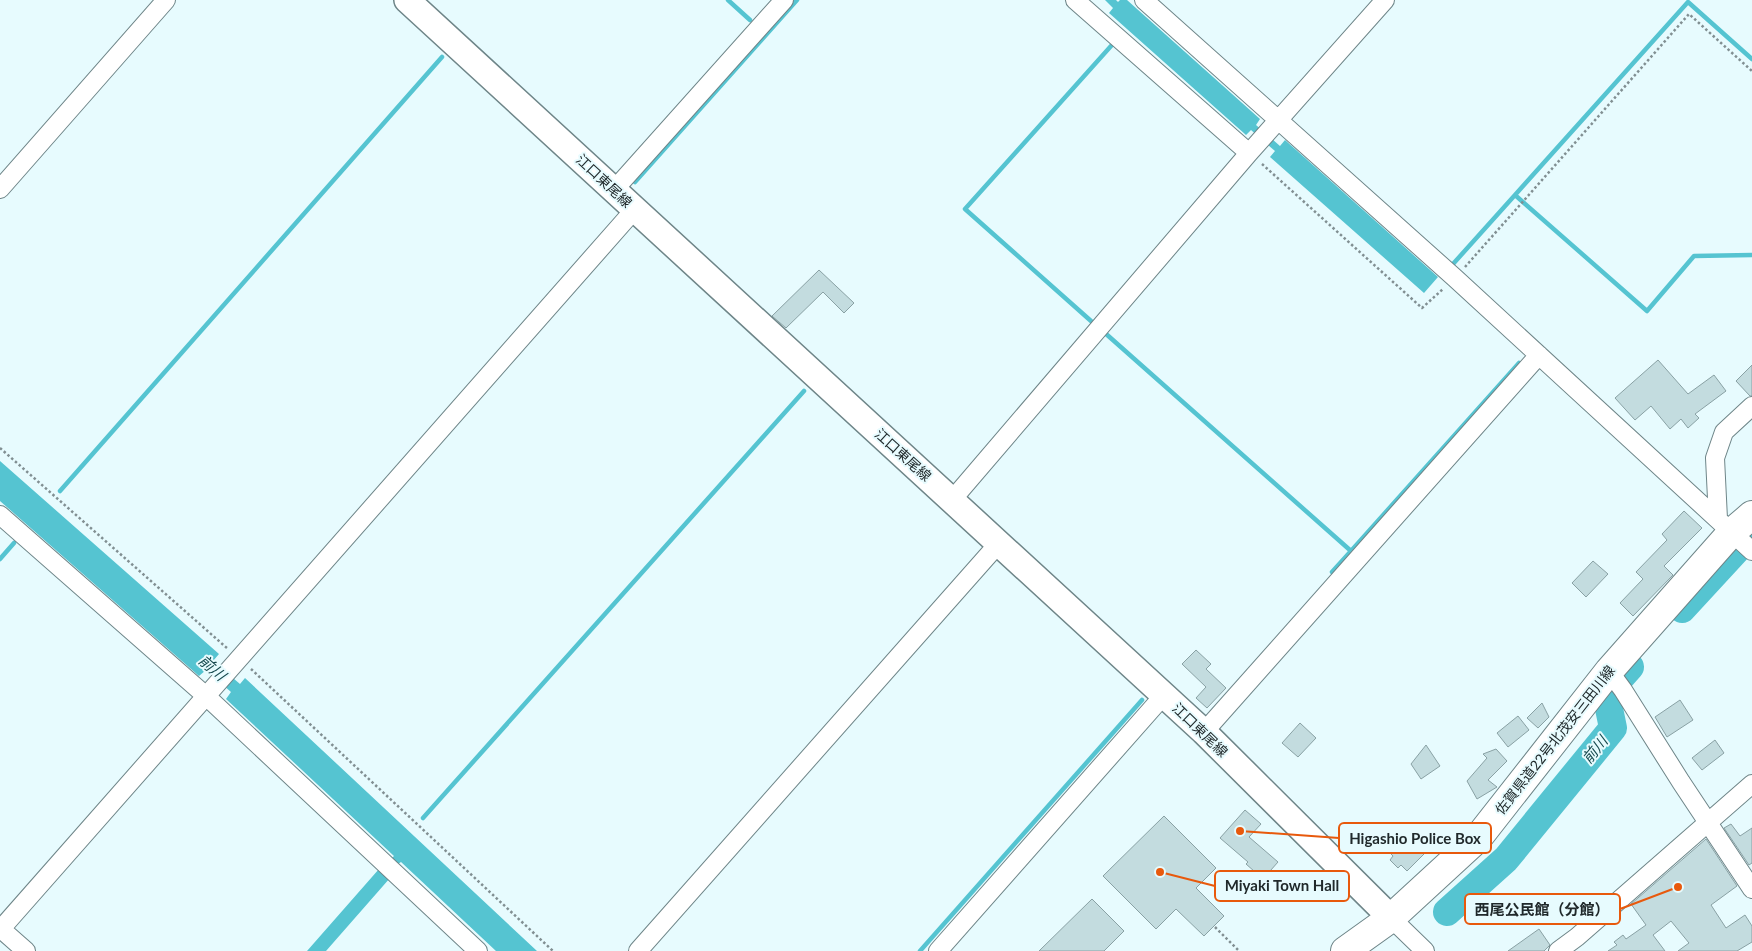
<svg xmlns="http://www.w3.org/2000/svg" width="1752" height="951" font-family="Lato,'Noto Sans JP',sans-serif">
<rect width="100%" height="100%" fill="#e7fbfe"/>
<path fill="#55c4d1" d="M1105,0H1116L1118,2L1120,0H1127L1260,119L1256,125L1280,146L1285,140L1438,277L1424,293L1270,157L1275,151L1251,130L1246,135L1109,13L1113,8Z
M0,461L219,654L213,661L240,684L245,678L537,951H496L401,862L398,864L392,858L394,856L226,699L231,692L206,670L199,676L0,501Z
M379,869L390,878L326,951H307Z"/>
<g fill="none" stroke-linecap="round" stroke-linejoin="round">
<path stroke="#55c4d1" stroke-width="4.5" d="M728,0L750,20
M635,182L797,0
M1515,195L1688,2L1752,59
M1453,264L1515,195L1647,311L1694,256L1752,255
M1091,321L965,209L1111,46
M1105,333L1351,551L1332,572
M60,491L442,57
M1351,551L1519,363
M0,559L14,543
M423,818L804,391
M920,951L1142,700"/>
<path stroke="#55c4d1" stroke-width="28" d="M1682,609L1752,533
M1447,912L1506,859L1613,728L1606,694L1630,667"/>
</g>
<path fill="#c3dcdf" stroke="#89a1a4" d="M819,270L854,303L844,313L823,292L786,328L772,316Z
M1658,360L1688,394L1714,375L1726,391L1695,414L1699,418L1688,428L1681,419L1670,429L1651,406L1635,420L1615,398Z
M1752,365V396H1750L1736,381Z
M1684,511L1702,528L1664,566L1673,575L1633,616L1620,603L1643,579L1636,572L1667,540L1662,534Z
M1593,561L1608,574L1586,597L1572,583Z
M1196,650L1211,664L1206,669L1226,688L1207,708L1196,698L1206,687L1182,664Z
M1680,700L1693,720L1667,737L1655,717Z
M1542,703L1549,717L1538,728L1527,718Z
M1518,716L1529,730L1508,747L1497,733Z
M1300,723L1316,738L1298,757L1282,743Z
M1715,740L1724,753L1702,770L1692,758Z
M1426,745L1440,766L1421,779L1411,764Z
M1496,749L1507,761L1488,780L1497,787L1477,799L1467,781L1487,758L1483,754Z
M1245,810L1261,824L1249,837L1278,862L1263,879L1246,864L1248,862L1220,838Z
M1164,816L1216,868L1196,888L1224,916L1204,936L1176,909L1156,929L1103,876Z
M1731,824L1740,836L1752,828V863L1749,865L1724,828Z
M1406,832L1426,852L1407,871L1401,865L1398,868L1390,860L1393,856L1387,850Z
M1706,839L1737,886L1711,905L1726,928L1745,915L1752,926V942L1737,951H1678L1689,943L1671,921L1653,935L1665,951H1608L1617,945L1614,942L1623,935L1626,939L1646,925L1631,904Z
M1092,899L1124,931L1104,951H1039Z
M1539,929L1550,945L1544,951H1508Z"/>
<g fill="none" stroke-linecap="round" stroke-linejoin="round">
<defs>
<path id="minor" d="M1075,0L1249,153
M1144,0L1455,278L1752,551
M0,189L166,0
M614,190L784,0
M952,500L1249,153L1385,0
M0,515L206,696L478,951
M1718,519L1715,458L1724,432L1752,406
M1609,671L1623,690L1681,782L1752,889
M1204,732L1539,355
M1391,918L1425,951
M1,929L26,951
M0,930L635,209
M638,951L999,543
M938,951L1164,695
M1558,951L1577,937L1752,784"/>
<path id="secondary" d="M407,0L1204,732L1391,918"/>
<path id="primary" d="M1345,951L1391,918L1478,838L1609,671L1731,533L1752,515"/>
</defs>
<use href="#minor" stroke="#6e8588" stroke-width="20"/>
<use href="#secondary" stroke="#6e8588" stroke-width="28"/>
<use href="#primary" stroke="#6e8588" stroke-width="30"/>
<path stroke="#818f92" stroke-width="2.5" stroke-dasharray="2.5 2.5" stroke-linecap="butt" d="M1262,164L1422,308L1443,289
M1465,267L1689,14L1752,71
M0,448L228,649
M251,669L553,951
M1215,927L1239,951"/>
<use href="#minor" stroke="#fff" stroke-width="18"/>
<use href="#secondary" stroke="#fff" stroke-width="25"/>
<use href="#primary" stroke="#fff" stroke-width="28"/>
</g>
<g text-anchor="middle" stroke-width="4" stroke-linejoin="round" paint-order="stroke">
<g font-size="14" fill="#20292b" stroke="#e7fbfe">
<text transform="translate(604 181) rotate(43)" y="5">江口東尾線</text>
<text transform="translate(903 455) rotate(42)" y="5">江口東尾線</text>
<text transform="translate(1200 730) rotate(44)" y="5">江口東尾線</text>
<text transform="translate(1555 740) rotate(-52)" y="5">佐賀県道22号北茂安三田川線</text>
</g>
<g font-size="15" font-style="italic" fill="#17494e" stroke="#e7fbfe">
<text transform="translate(212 668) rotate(41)" y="5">前川</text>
<text transform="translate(1595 750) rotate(-51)" y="5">前川</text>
</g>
</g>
<path fill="none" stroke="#e8590c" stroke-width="2" d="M1240 831L1339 838M1160 872L1215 886M1678 887L1620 909"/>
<g fill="#e8590c" stroke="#e7fbfe" stroke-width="2">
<circle cx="1240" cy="831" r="5"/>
<circle cx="1160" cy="872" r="5"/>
<circle cx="1678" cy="887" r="5"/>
</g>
<g fill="#e7fbfe" stroke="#e8590c" stroke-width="2">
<rect x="1339" y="823" width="152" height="30" rx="5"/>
<rect x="1215" y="871" width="134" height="30" rx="5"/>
<rect x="1465" y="894" width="155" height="30" rx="5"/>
</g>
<g font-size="15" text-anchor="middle" font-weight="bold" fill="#20292b">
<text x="1415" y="844">Higashio Police Box</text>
<text x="1282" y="891">Miyaki Town Hall</text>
<text x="1542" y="915">西尾公民館（分館）</text>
</g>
</svg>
